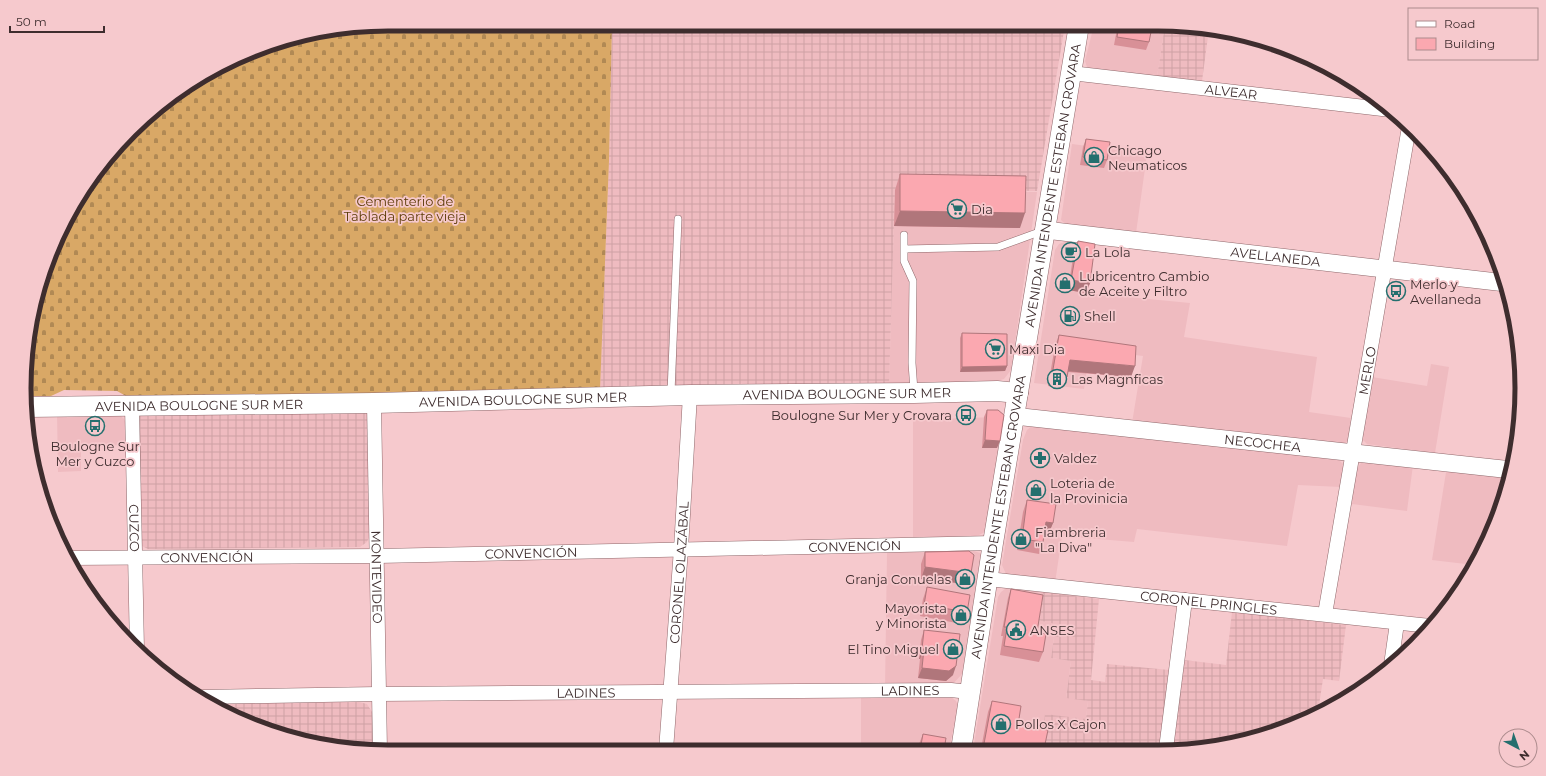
<svg xmlns="http://www.w3.org/2000/svg" width="1546" height="776" font-family="Montserrat,sans-serif">
<defs>
<pattern id="industrial-grid" width="8" height="8" patternUnits="userSpaceOnUse"><rect width="8" height="8" fill="#efbbc0"/><path d="M0 4h8M4 0v8" fill="none" stroke="#cea1a5"/></pattern>
<pattern id="cemetery-stones" width="16" height="16" patternUnits="userSpaceOnUse"><rect width="16" height="16" fill="#d9a866"/><path d="M2 7V4a2 2 0 0 1 4 0v3zM10 15v-3a2 2 0 0 1 4 0v3z" fill="#b18954"/></pattern>
</defs>
<rect width="100%" height="100%" fill="#f6c9cd"/>
<path fill="#efbbc0" d="M1094,25H1165L1157,77L1091,70L1087,67L1085,61Z
M1072,144L1147,154L1136,233L1065,224L1061,220Z
M895,190L1037,192L1011,370L1004,379L997,381L889,385Z
M1065,242L1093,245L1086,293L1190,303L1184,337L1317,357L1309,412L1351,418L1348,440L1346,443L1342,446L1132,423L1143,356L1127,354L1087,369L1084,389L1034,383L1055,250L1059,244Z
M1431,364L1449,367L1435,453L1367,444L1363,440V435L1372,377L1427,386Z
M57,413L120,415L124,419L127,426V445L81,446V471L58,472Z
M995,417L1003,426L985,532L979,535L971,537L913,539V420Z
M1032,426H1037L1339,460L1344,465L1341,487L1298,485L1287,546L1137,529L1134,542L1062,536L1055,583L1006,574L1002,565L1023,440L1027,430Z
M1364,460L1413,465L1407,511L1352,504L1356,469Z
M1447,466L1504,474L1498,512L1485,549L1474,565L1432,560Z
M974,551L980,553L983,557L962,674L951,686L885,689L887,553Z
M1010,588L1041,592L1037,620L1056,623L1051,658L1071,661L1066,697L1088,701L1086,719L1041,749L973,750L998,597L1001,592L1005,589Z
M861,697H951L956,701L958,706L949,750H861Z
M1298,712L1315,714L1297,724Z"/>
<path fill="url(#industrial-grid)" d="M612,24L1065,25L1037,191L895,190L889,385L600,390L609,161Z
M1165,25H1182L1209,29L1202,81L1157,77Z
M367,412L369,418L370,535L367,542L360,547L148,549L142,546L141,541L136,422L140,415Z
M1041,592L1099,599L1091,680L1105,682L1107,664L1169,670L1161,749H1041L1045,714L1086,719L1088,701L1066,698L1071,661L1051,658L1056,624L1037,620Z
M1232,612L1346,625L1339,681L1323,679L1318,712L1315,714L1298,712L1297,724L1206,749H1173L1184,660L1226,665Z
M359,702L367,704L372,712L373,751H364L294,740L227,715L213,704Z"/>
<path fill="url(#cemetery-stones)" d="M388,24H612L609,161L600,390L126,396L117,391L64,390L51,396H28L31,317L73,206L114,148L166,99L271,43Z"/>
<g fill="none" stroke-linecap="round" stroke-linejoin="round">
<defs>
<path id="service" d="M904,235V261L913,281L912,363L914,391
M904,249L998,247L1042,231
M671,393L678,219"/>
<g id="minor">
<path id="s1" d="M1071,73L1391,110"/>
<path id="s2" d="M374,403L380,751"/>
<path id="s3" d="M132,406L137,650"/>
<path id="s4" d="M68,558L378,556L993,543"/>
<path id="s5" d="M988,579L1430,626"/>
<path id="s6" d="M1325,614L1409,127"/>
<path d="M1391,665L1397,623"/>
<path id="s7" d="M203,697L378,694L951,690L969,692"/>
<path d="M1166,749L1185,600"/>
<path id="s8" d="M666,750L681,549L690,395"/>
</g>
<g id="tertiary">
<path id="s9" d="M1045,230L1506,283"/>
<path id="s10" d="M1014,416L1512,470"/>
</g>
<g id="secondary">
<path id="s11" d="M28,407L374,403L690,395L914,393L997,391L1018,393"/>
<path id="s12" d="M961,750L993,543L1079,25"/>
</g>
</defs>
<use href="#service" stroke="#8f686b" stroke-width="8"/>
<use href="#minor" stroke="#8f686b" stroke-width="15"/>
<use href="#tertiary" stroke="#8f686b" stroke-width="18"/>
<use href="#secondary" stroke="#8f686b" stroke-width="21"/>
<use href="#service" stroke="#fff" stroke-width="7"/>
<use href="#minor" stroke="#fff" stroke-width="14"/>
<use href="#tertiary" stroke="#fff" stroke-width="17"/>
<use href="#secondary" stroke="#fff" stroke-width="20"/>
</g>
<path fill="#d89097" d="M1119,25H1140L1149,42L1146,50L1114,45L1117,29Z
M1086,139L1107,160L1104,168L1080,165L1083,147Z
M900,174L1020,228L894,226L895,190Z
M1078,241L1090,283L1086,293L1068,290L1074,251Z
M962,333L1007,366L1005,371L960,372V338Z
M1059,335L1131,377L1068,372L1067,377L1063,388L1048,386L1055,346Z
M987,410L997,448H982L984,417Z
M1027,500L1053,523L1048,535L1044,534L1043,542L1039,554L1017,550L1023,512Z
M925,552L967,584L921,579V564Z
M927,587L967,612L962,624L920,616L923,599Z
M1011,589L1037,632L1043,652L1039,662L1000,655L1003,636H1001L1008,598Z
M924,630L953,675L946,681L918,678L920,659H919L921,640Z
M992,701L1044,749H981L988,712Z
M923,734L944,750H918L919,744Z"/>
<path fill="#b0767b" d="M900,211L1025,213L1020,228L894,226Z
M1071,280L1090,283L1086,293L1068,290Z
M1070,360L1135,366L1131,377L1066,371Z
M1007,366L1005,371L960,372L962,367Z
M985,440L1000,441L997,448H982Z
M1046,522L1053,523L1048,535L1042,534Z
M925,567L971,573L967,584L921,579Z
M922,649H924L920,659H919Z
M956,666L953,675L946,681L918,678L922,668Z"/>
<path fill="#fba8b0" stroke="#b0767b" d="M1119,25H1140L1152,27L1149,42L1117,37Z
M1086,139L1110,142L1107,160L1083,157Z
M900,174L1026,176L1025,213L900,211Z
M1078,241L1095,244L1090,283L1071,280Z
M962,333L1007,334V366L962,367Z
M1059,335L1136,346L1135,366L1070,360L1067,377L1052,375Z
M987,410H998L1004,415L1000,441L985,440Z
M1027,500L1056,504L1053,523L1046,522L1043,542L1022,539Z
M969,551L974,555L971,573L925,567V552Z
M927,587L970,595L967,612L924,605Z
M1011,589L1043,595L1037,632L1046,634L1043,652L1004,646L1007,627H1004Z
M924,630L960,634L956,666L949,671L922,668L924,649H922Z
M992,701L1021,706L1018,725L1048,730L1044,749H983Z
M923,734L946,738L944,750H920Z
M886,746L909,750H885Z"/>
<defs>
<symbol id="shop-ring" viewBox="-11 -11 22 22"><circle r="9.5" fill="#f6c9cd" stroke="#246f6e" stroke-width="1.5"/><path d="M-5-2.5h2.3a2.7 3.5 0 0 1 5.4 0H5L5.5 6h-11ZM-1.5-2.5h3a1.5 2.3 0 0 0-3 0Z" fill="#246f6e"/></symbol>
<symbol id="supermarket-ring" viewBox="-11 -11 22 22"><circle r="9.5" fill="#f6c9cd" stroke="#246f6e" stroke-width="1.5"/><path d="M-6-5.5h2.5l.6 2H6L4.5 2H-2.5L-4.4-4H-6ZM-1.5 3.2a1.3 1.3 0 1 0 .1 0ZM3 3.2a1.3 1.3 0 1 0 .1 0Z" fill="#246f6e"/></symbol>
<symbol id="cafe-ring" viewBox="-11 -11 22 22"><circle r="9.5" fill="#f6c9cd" stroke="#246f6e" stroke-width="1.5"/><path d="M-5.5-4.5H6V0H3Q3 3.5 0 3.5H-2.5Q-5.5 3.5-5.5 0ZM3-3.2v2h1.7v-2ZM-6 4.5H4V6H-6Z" fill="#246f6e"/></symbol>
<symbol id="bus-ring" viewBox="-11 -11 22 22"><circle r="9.5" fill="#f6c9cd" stroke="#246f6e" stroke-width="1.5"/><path d="M-5-6H5V4H4V6H2V4H-2V6H-4V4H-5ZM-3.5-4V0h7V-4ZM-3.5 1.2v1.5H-2V1.2ZM2 1.2v1.5H3.5V1.2Z" fill="#246f6e"/></symbol>
<symbol id="fuel-ring" viewBox="-11 -11 22 22"><circle r="9.5" fill="#f6c9cd" stroke="#246f6e" stroke-width="1.5"/><path d="M-5.5-6h7V0h2V4h1.3V-2.5L3-4.5l.8-.8L6-3V5H2.5V1h-1V6h-7ZM-4.2-4.7v3.2H.2V-4.7Z" fill="#246f6e"/></symbol>
<symbol id="building-ring" viewBox="-11 -11 22 22"><circle r="9.5" fill="#f6c9cd" stroke="#246f6e" stroke-width="1.5"/><path d="M-4-6H4V6H1V3H-1V6H-4ZM-2.5-4.3h1.7v1.8h-1.7ZM.8-4.3h1.7v1.8H.8ZM-2.5-1h1.7V.8h-1.7ZM.8-1h1.7V.8H.8Z" fill="#246f6e"/></symbol>
<symbol id="pharmacy-ring" viewBox="-11 -11 22 22"><circle r="9.5" fill="#f6c9cd" stroke="#246f6e" stroke-width="1.5"/><path d="M-2-6h4v4h4v4h-4v4h-4v-4h-4v-4h4Z" fill="#246f6e"/></symbol>
<symbol id="civic-ring" viewBox="-11 -11 22 22"><circle r="9.5" fill="#f6c9cd" stroke="#246f6e" stroke-width="1.5"/><path d="M-.6-6.5H3V-4.5H.6V-3L4-1V1h2V6H-6V1h2V-1L-.6-3ZM-1.2 2.5V6h2.4V2.5Z" fill="#246f6e"/></symbol>
</defs>
<g fill-rule="evenodd">
<use href="#shop-ring" x="1083" y="146" width="22" height="22"/>
<use href="#supermarket-ring" x="946" y="198" width="22" height="22"/>
<use href="#cafe-ring" x="1060" y="241" width="22" height="22"/>
<use href="#shop-ring" x="1054" y="272" width="22" height="22"/>
<use href="#bus-ring" x="1385" y="280" width="22" height="22"/>
<use href="#fuel-ring" x="1059" y="305" width="22" height="22"/>
<use href="#supermarket-ring" x="984" y="338" width="22" height="22"/>
<use href="#building-ring" x="1046" y="368" width="22" height="22"/>
<use href="#bus-ring" x="955" y="404" width="22" height="22"/>
<use href="#bus-ring" x="84" y="415" width="22" height="22"/>
<use href="#pharmacy-ring" x="1029" y="447" width="22" height="22"/>
<use href="#shop-ring" x="1025" y="479" width="22" height="22"/>
<use href="#shop-ring" x="1010" y="528" width="22" height="22"/>
<use href="#shop-ring" x="954" y="568" width="22" height="22"/>
<use href="#shop-ring" x="950" y="604" width="22" height="22"/>
<use href="#civic-ring" x="1005" y="619" width="22" height="22"/>
<use href="#shop-ring" x="942" y="638" width="22" height="22"/>
<use href="#shop-ring" x="990" y="713" width="22" height="22"/>
</g>
<g text-anchor="middle" stroke-width="3.5" stroke-linejoin="round" paint-order="stroke">
<g font-size="13" fill="#3e2d2e" stroke="#f6c9cd">
<text dy="5" stroke="none"><textPath href="#s1" startOffset="161">ALVEAR</textPath></text>
<text dy="5" stroke="none"><textPath href="#s12" startOffset="572">AVENIDA INTENDENTE ESTEBAN CROVARA</textPath></text>
<text dy="5" stroke="none"><textPath href="#s9" startOffset="232">AVELLANEDA</textPath></text>
<text dy="5" stroke="none"><textPath href="#s6" startOffset="247">MERLO</textPath></text>
<text dy="5" stroke="none"><textPath href="#s11" startOffset="819">AVENIDA BOULOGNE SUR MER</textPath></text>
<text dy="5" stroke="none"><textPath href="#s11" startOffset="495">AVENIDA BOULOGNE SUR MER</textPath></text>
<text dy="5" stroke="none"><textPath href="#s11" startOffset="171">AVENIDA BOULOGNE SUR MER</textPath></text>
<text dy="5" stroke="none"><textPath href="#s10" startOffset="250">NECOCHEA</textPath></text>
<text dy="5" stroke="none"><textPath href="#s12" startOffset="236">AVENIDA INTENDENTE ESTEBAN CROVARA</textPath></text>
<text dy="5" stroke="none"><textPath href="#s3" startOffset="122">CUZCO</textPath></text>
<text dy="5" stroke="none"><textPath href="#s4" startOffset="787">CONVENCIÓN</textPath></text>
<text dy="5" stroke="none"><textPath href="#s4" startOffset="463">CONVENCIÓN</textPath></text>
<text dy="5" stroke="none"><textPath href="#s4" startOffset="139">CONVENCIÓN</textPath></text>
<text dy="5" stroke="none"><textPath href="#s8" startOffset="178">CORONEL OLAZÁBAL</textPath></text>
<text dy="5" stroke="none"><textPath href="#s2" startOffset="174">MONTEVIDEO</textPath></text>
<text dy="5" stroke="none"><textPath href="#s5" startOffset="222">CORONEL PRINGLES</textPath></text>
<text dy="5" stroke="none"><textPath href="#s7" startOffset="707">LADINES</textPath></text>
<text dy="5" stroke="none"><textPath href="#s7" startOffset="383">LADINES</textPath></text>
</g>
<g font-size="13" fill="#3e2d2e" stroke="#f6c9cd" text-anchor="start">
<text x="1108" y="155">Chicago<tspan x="1108" dy="15">Neumaticos</tspan></text>
<text x="971" y="214">Dia</text>
<text x="1085" y="257">La Lola</text>
<text x="1079" y="281">Lubricentro Cambio<tspan x="1079" dy="15">de Aceite y Filtro</tspan></text>
<text x="1410" y="289">Merlo y<tspan x="1410" dy="15">Avellaneda</tspan></text>
<text x="1084" y="321">Shell</text>
<text x="1009" y="354">Maxi Dia</text>
<text x="1071" y="384">Las Magnficas</text>
<text x="952" y="420" text-anchor="end">Boulogne Sur Mer y Crovara</text>
<text x="95" y="451" text-anchor="middle">Boulogne Sur<tspan x="95" dy="15">Mer y Cuzco</tspan></text>
<text x="1054" y="463">Valdez</text>
<text x="1050" y="488">Loteria de<tspan x="1050" dy="15">la Provinicia</tspan></text>
<text x="1035" y="537">Fiambreria<tspan x="1035" dy="15">"La Diva"</tspan></text>
<text x="951" y="584" text-anchor="end">Granja Conuelas</text>
<text x="947" y="613" text-anchor="end">Mayorista<tspan x="947" dy="15">y Minorista</tspan></text>
<text x="1030" y="635">ANSES</text>
<text x="939" y="654" text-anchor="end">El Tino Miguel</text>
<text x="1015" y="729">Pollos X Cajon</text>
</g>
<g font-size="13" fill="#5d3c07" stroke="#f6c9cd">
<text x="405" y="206">Cementerio de<tspan x="405" dy="15">Tablada parte vieja</tspan></text>
</g>
</g>
<path d="M0 0H1546V776H0ZM388 31H1158A357 357 0 0 1 1515 388V388A357 357 0 0 1 1158 745H388A357 357 0 0 1 31 388V388A357 357 0 0 1 388 31Z" fill="#f6c9cd" fill-rule="evenodd"/>
<path fill="none" stroke="#3e2d2e" stroke-width="5" d="M388 31H1158A357 357 0 0 1 1515 388V388A357 357 0 0 1 1158 745H388A357 357 0 0 1 31 388V388A357 357 0 0 1 388 31Z"/>
<rect x="1408" y="8" width="130" height="52" fill="#f6c9cd" stroke="#ac8b8d"/>
<rect x="1416" y="21" width="20" height="6" fill="#ffffff" stroke="#ac8b8d"/>
<text x="1444" y="28" font-size="12" fill="#3e2d2e">Road</text>
<rect x="1416" y="38" width="20" height="12" fill="#fba8b0" stroke="#ac8b8d"/>
<text x="1444" y="48" font-size="12" fill="#3e2d2e">Building</text>
<g transform="translate(1518 748) rotate(139)"><circle r="19" fill="#f6c9cd" stroke="#ac8b8d"/>
<path d="M0-3L7 15L0 10L-7 15Z" fill="#246f6e"/>
<text y="-6" font-size="11" font-weight="bold" text-anchor="middle" fill="#3e2d2e">N</text>
</g>
<path d="M10 26v6h94v-6" fill="none" stroke="#3e2d2e" stroke-width="2"/>
<text x="16" y="26" font-size="12" fill="#3e2d2e" stroke="#f6c9cd" stroke-width="3" paint-order="stroke">50 m</text>
</svg>
